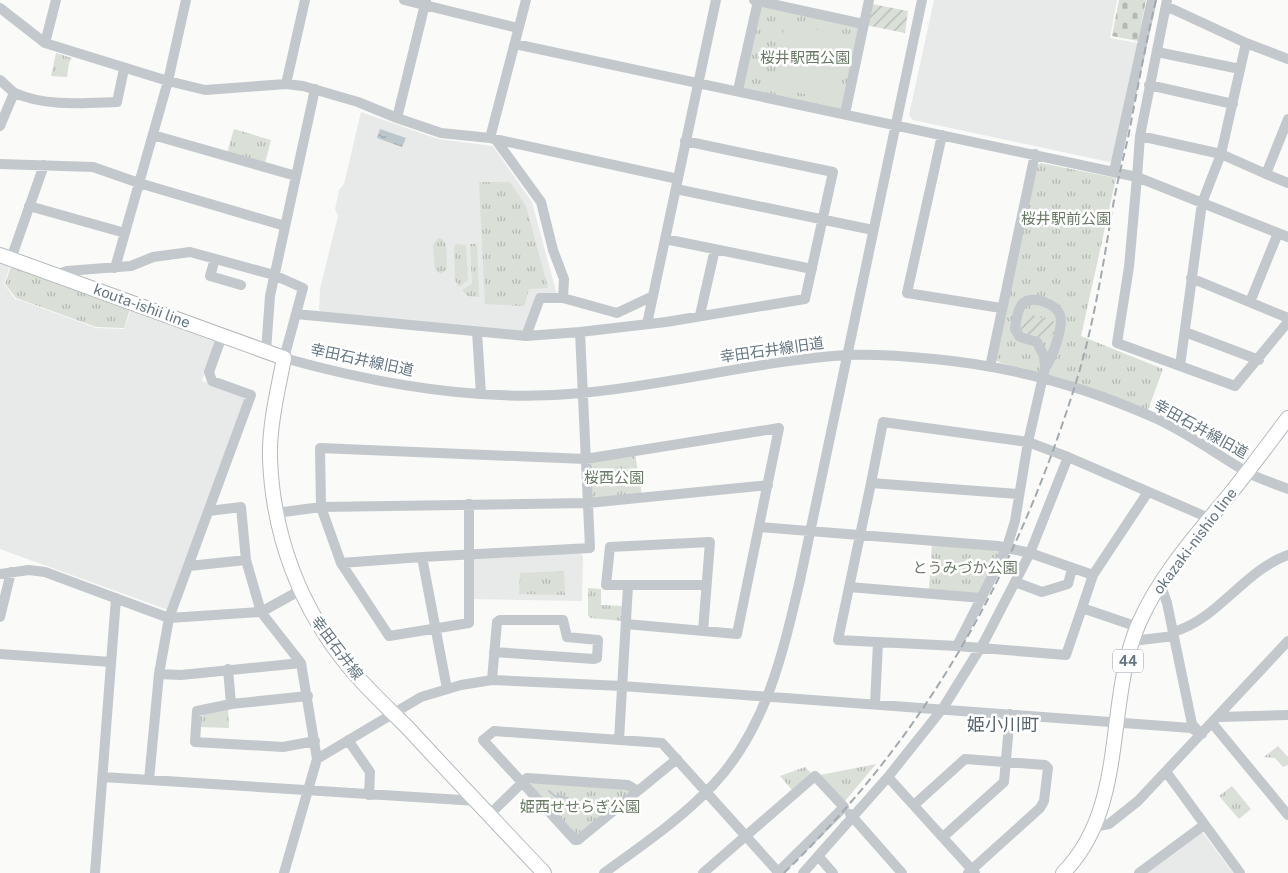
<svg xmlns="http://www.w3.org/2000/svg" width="1288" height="873" font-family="'Public Sans','Noto Sans JP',sans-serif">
<defs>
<pattern id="grass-tufts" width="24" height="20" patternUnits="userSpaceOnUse" patternTransform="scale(1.25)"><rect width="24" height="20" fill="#dadfd7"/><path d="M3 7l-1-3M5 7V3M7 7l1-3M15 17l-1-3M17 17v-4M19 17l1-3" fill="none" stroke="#b4b9b4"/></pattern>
<pattern id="cemetery-stones" width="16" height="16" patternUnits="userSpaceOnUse" patternTransform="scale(1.25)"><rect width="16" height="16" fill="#dadfd7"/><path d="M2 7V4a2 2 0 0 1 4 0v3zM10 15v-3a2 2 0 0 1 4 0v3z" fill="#b4b9b4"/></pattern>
<pattern id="garden-furrows" width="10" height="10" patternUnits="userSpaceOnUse" patternTransform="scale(1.25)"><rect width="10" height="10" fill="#dadfd7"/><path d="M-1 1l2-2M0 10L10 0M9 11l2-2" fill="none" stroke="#b4b9b4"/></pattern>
<pattern id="water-ripples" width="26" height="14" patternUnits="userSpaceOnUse" patternTransform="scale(1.25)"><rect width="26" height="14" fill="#bbc7cb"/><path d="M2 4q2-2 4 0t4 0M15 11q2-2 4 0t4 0" fill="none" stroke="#9ca6aa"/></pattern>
</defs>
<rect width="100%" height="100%" fill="#fafaf8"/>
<path fill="#e8e9e9" d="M934,0H1117L1110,38L1138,43L1114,159L1109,162L913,120L909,115Z
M361,112L438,139L493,146L532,202L557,295L536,294L523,331L323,313L319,310L320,289L338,216L335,209L339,190L344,184Z
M0,262L10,266L4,284L15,299L22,301L96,328L124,329L131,309L216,342L202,381L242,395L246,401L168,610L0,549Z
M580,553L583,556L582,601L474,599L473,560L476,558Z
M1200,832L1203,833L1233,873H1144Z"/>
<path fill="url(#grass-tufts)" d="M764,5L857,25L859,28L842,108L838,109L744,89L742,86L758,7Z
M56,53L72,58L69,63L67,77L51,76Z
M234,129L271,140L265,163L227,153Z
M1041,163L1116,178L1081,336L1163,369L1148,410L1064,379L1001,363L995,360L1037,165Z
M479,182H510L526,206L548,288L529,289L524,306L485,304Z
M438,238L442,239L446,244L447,269L441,274L435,270L433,245Z
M456,244L466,245L468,280L459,287L455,280L454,248Z
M470,244H477L479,297L467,296L462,290L472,284Z
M11,266L130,309L124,328L96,327L16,298L5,284Z
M635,454L642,495L594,500L590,498L587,461Z
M932,543L1003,548L981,593L929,589Z
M564,571L565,595L519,594L520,573Z
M588,588L601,589V605L622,606V621L591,618L588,616Z
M228,708L229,728L199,727L200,716H203V712Z
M1278,746L1288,757V765L1283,767L1275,758L1264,757Z
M876,764L845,801L820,775Z
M805,767L811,773L792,790L780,776Z
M532,781L629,788L630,793L576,835L529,787Z
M1232,786L1251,809L1239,819L1219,796Z"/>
<path fill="url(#cemetery-stones)" d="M1119,0H1146L1138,41L1112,36Z"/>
<path fill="url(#garden-furrows)" d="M872,4L908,11L905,33L866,25Z
M1029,314L1055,322L1053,334L1044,340L1025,336L1021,330V319Z"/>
<path fill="#dadfd7" d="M785,23L848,36L835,101L773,87Z"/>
<path fill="url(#water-ripples)" d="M380,129L406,138L402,147L377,138Z"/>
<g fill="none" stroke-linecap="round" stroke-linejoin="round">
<path stroke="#bbc7cb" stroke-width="2" d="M549,791L555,796L568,798L569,802L577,806"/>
<defs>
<path id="major" d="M0,255L284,358C278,390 269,425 270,459C273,536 300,608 349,667C367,689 387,707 407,727C452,776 498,824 544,873
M1063,873C1129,806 1104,703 1139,623C1160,575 1197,534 1230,494C1250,469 1269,443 1288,418"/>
</defs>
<use href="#major" stroke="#b5babe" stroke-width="16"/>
<path stroke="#c3c8cc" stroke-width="10" d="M404,0L518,28
M754,0L863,24
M1167,0L1140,136L1137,177L1288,237
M1166,6L1246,43L1288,59
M0,8L45,43L168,81L205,90L286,84L303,86L358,102L397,118L441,133L490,138L678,179
M45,43L56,0
M515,44L1137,177L1129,267L1117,343L1235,386L1288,322
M1157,52L1240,69
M0,80C5,84 10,90 15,93C46,107 85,103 117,102L124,69
M286,84L305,0
M1149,85L1233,104
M738,90L758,1
M845,114L869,0
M397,118L426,0
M1288,119L1266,174L1288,183
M0,126L14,93
M153,135L296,176
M942,135L907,293L1001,308
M1140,136L1221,154L1266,174
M490,138L526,0
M496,140L541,202L553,250L564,279L563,298
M0,164L93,167L139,183L285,226
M1114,171L1152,0
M676,189L873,230
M29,206L125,233
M665,239L812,269
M12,256L44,165
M215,259L210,276L241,285
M115,268L168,81L186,0
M54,275L67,271L131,266L153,257L190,252L274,275L303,288L284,358C380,385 482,403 582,393C670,385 758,361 846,355C874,354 905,356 934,359C1009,366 1086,387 1155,418C1186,432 1215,453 1245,471C1258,479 1274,483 1288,489
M1191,278L1288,318
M1250,302L1278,233
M296,314L526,336L540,298H563L617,313L653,296
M700,315L715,249
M647,324L716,0
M477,332L481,394
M580,332L666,322L805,299L833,172L685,141
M1185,332L1259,360
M266,351L270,296L315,89
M1180,366L1202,203L1221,154L1246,43
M990,367L1035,154
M871,483L883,422L1028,442L1068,457L1202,515L1208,521
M1018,494L871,483L838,640L957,646L1007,547L1015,521L1028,442L1045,368C1052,359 1064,326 1060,315C1056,304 1034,295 1023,303C1017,309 1016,322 1015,329L1020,337L1037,342L1044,356L1045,368
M469,504V623L389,636L341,563L321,507L320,448L585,459L779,428L737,634L626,624
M209,511L241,507L246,560L261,612L301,663L317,759L284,873
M276,513L321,507L588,503L768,485
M760,527L998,546L1030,553L1093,575
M341,563L422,557
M189,566L246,560
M0,574L29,570L45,572L169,618L261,612L299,591
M1015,582L1042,592L1068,584L1072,569
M1160,583L1167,603L1192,724L1199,732
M849,587L982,598
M0,617L11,572
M1138,627L1082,608L1093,575L1148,492
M703,631L710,542L610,547L606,585H706
M1173,632C1219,619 1243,571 1288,555
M1132,641L1174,636
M957,646L1066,655L1082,608
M0,654L111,662
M228,669L231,704
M159,674L181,675L301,663
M492,680L497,622L500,620H563L567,637L598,640L597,658L594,659L494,652
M447,689L422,557L590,548L580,332L526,336
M308,696L231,704L197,711L195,742L283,747L315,741
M875,704L878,643
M1219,717L1288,715
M1212,723L1288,815
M348,740L370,772L369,795
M619,740L628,586
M317,759L421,697L461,685L492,680L622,686L1191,728L1202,734
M677,759L578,840H575L483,740L494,731L662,743L779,873
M1167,773L1240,873
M103,777L477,801
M888,777L975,873
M149,780L159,674L169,618L251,395L212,381L209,372L222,336
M914,805L965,759L1045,765L1048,768L1044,801L1040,808L968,873
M850,814L902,873
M489,815L527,778L628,785L638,791
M1094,827L1109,824L1138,801L1288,641
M943,837L1004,782L1010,714
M819,857L833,873
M95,873L116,598
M604,873C641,846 681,819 713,785C766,729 783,653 800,580L922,0
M703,873L815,776L844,807L777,873
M803,873L888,777L943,708L984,642L1030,553L1068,457
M1139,873L1204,825"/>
<use href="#major" stroke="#fff" stroke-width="14"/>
<path stroke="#a2aab0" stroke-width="2" stroke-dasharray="8 4" stroke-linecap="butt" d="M784,873C929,733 1019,568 1078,376C1095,319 1104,259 1114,200C1118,179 1123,159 1128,138C1137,92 1145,46 1156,0"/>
</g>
<g text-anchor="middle" stroke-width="5" stroke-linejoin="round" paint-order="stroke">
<rect fill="#fff" stroke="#939fa8" stroke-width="1" x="1113" y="649.5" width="30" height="23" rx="4"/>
<g font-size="14" font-weight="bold" fill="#657683">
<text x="1128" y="666">44</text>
</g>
<g font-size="15" fill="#687a64" stroke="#fff">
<text x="805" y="63">桜井駅西公園</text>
<text x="1066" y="224">桜井駅前公園</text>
<text x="614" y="483">桜西公園</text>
<text x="965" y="573">とうみづか公園</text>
<text x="580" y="812">姫西せせらぎ公園</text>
</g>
<g font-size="15" fill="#657683" stroke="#fff">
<text transform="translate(142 306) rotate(20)" y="5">kouta-ishii line</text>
<text transform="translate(772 350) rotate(-8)" y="5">幸田石井線旧道</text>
<text transform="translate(362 360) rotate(12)" y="5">幸田石井線旧道</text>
<text transform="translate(1201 429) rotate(29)" y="5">幸田石井線旧道</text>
<text transform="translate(1195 541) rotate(-53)" y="5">okazaki-nishio line</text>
<text transform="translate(337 648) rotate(53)" y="5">幸田石井線</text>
</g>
<g font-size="18" fill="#57646e" stroke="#fff">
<text x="1003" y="731">姫小川町</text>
</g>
</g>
</svg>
